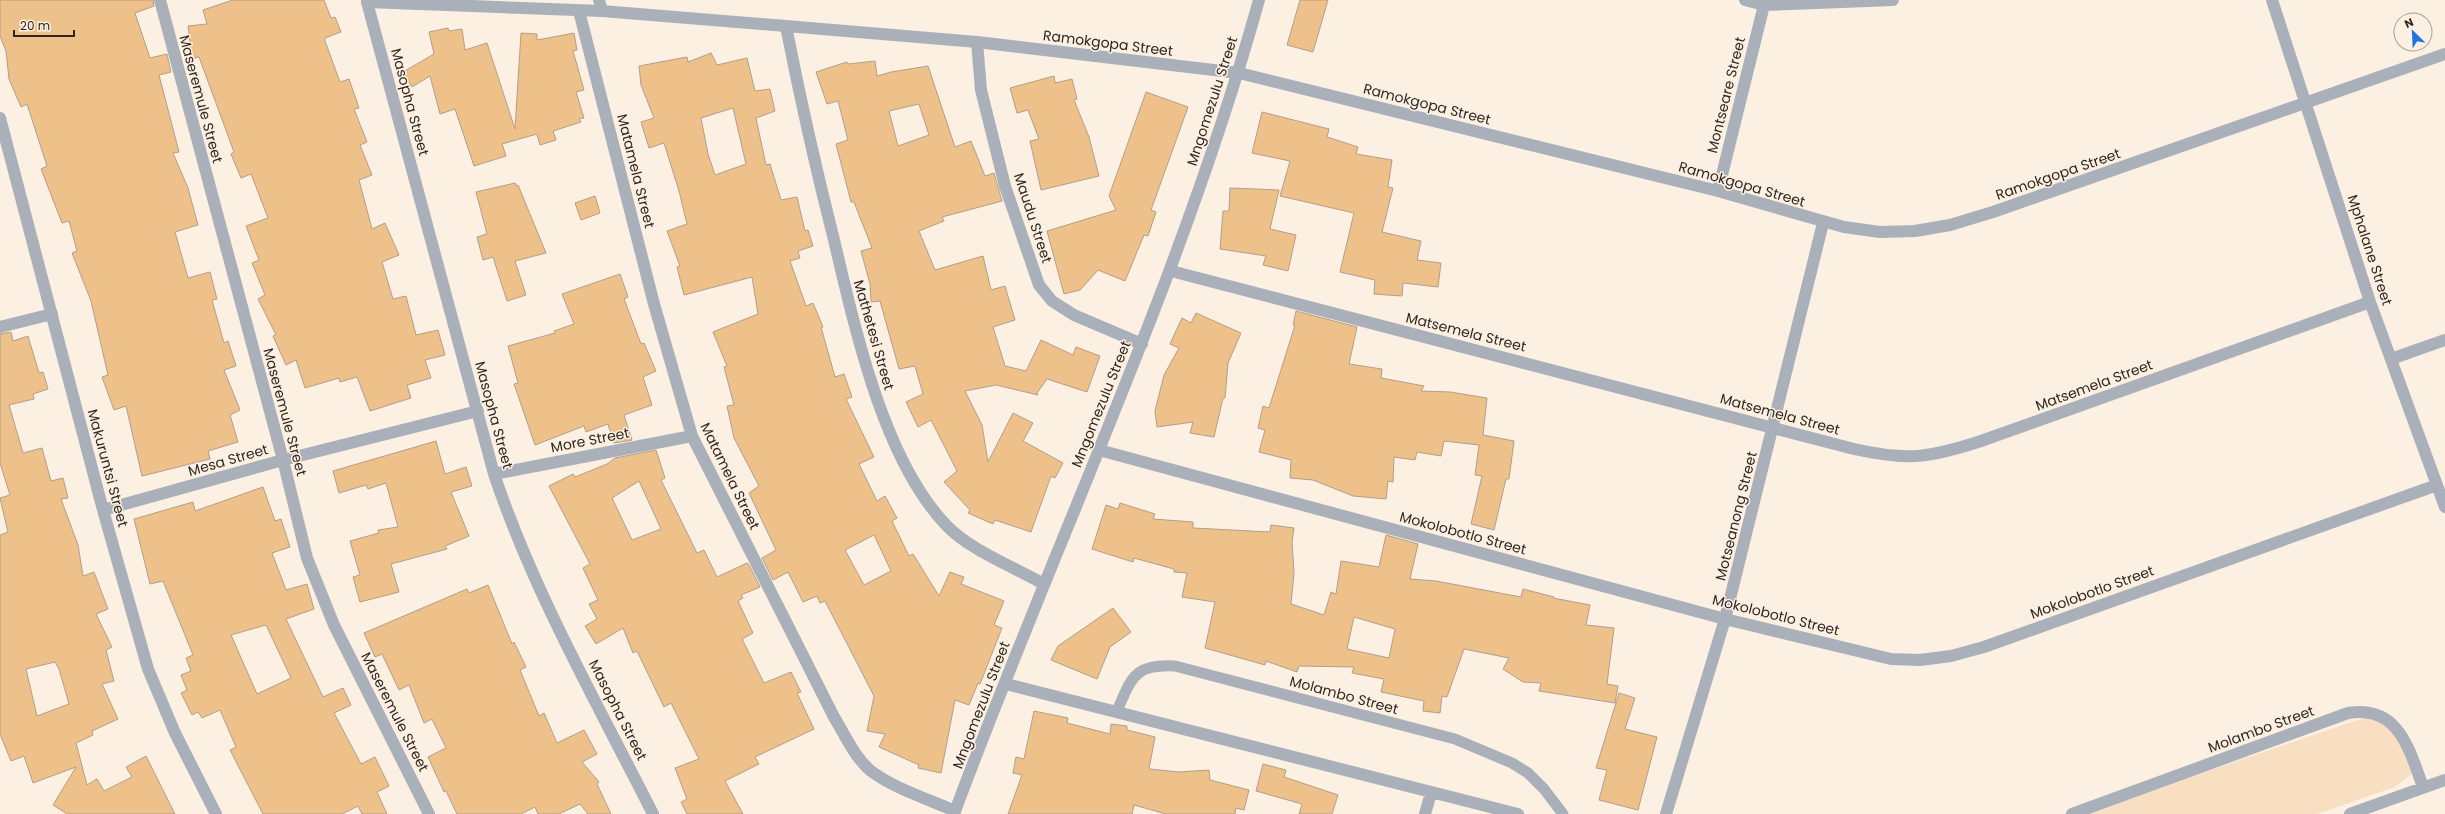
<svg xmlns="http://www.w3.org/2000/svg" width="2445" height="814" font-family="Poppins,sans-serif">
<rect width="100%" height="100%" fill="#fcf0e3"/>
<path fill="#f9dfc2" d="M2372,715L2395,728L2409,756L2412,774L2395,787L2317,814H2090L2196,775Z"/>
<path fill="#efc18a" stroke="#b19e8a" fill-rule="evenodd" d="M0,0H153L154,6L135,13L150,58L167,54L171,72L159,75L179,152L173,153L188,188L198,225L175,232L188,278L210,272L217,299L212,300L224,343L228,341L236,366L224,370L240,410L230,415L238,442L208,451L210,459L142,476L126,406L114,410L102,377L108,375L91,301L72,253L77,251L69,221L62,223L41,169L47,166L27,104L21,107L9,79L6,51L0,36Z
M233,0H324L331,18L335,17L341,32L325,38V41L340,82L349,79L359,108L354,109L367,142L360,145L372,175L359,180L372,229L385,223L399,255L382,262L393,299L406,296L416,335L438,330L445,355L425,360L431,378L407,385L411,398L370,411L357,377L340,382L339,378L305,388L296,360L286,365L273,336L276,335L258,299L265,295L252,263L259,260L246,226L268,218L251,174L241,178L231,154L234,152L199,57L192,59L188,26L207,24L203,10Z
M1300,0H1328L1313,52L1287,45Z
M448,28L449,31L462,29L465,50L487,43L515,129L521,33L537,34V40L574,33L577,50L573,51L584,90L576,92L584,118L579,119L581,122L553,131L556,140L540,145L537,134L502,144L506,156L474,166L455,109L440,114L430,76L412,87L403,72L434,54L429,32Z
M711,53L717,65L747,58L755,91L770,89L775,111L756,118L766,165L770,164L781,200L797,197L805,231L808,230L813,246L798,251L800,258L790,261L806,306L813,303L823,327H821L835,377L844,374L852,397L846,399L874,457L859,464L877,501L885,496L897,518L892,521L909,556L913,554L939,596L950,572L964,577L961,584L1004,601L994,625L1002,628L980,684L978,683L969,705L955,700L941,773L918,768L919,765L879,747L885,734L867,731L874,696L825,601L820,603L817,596L803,602L788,572L773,580L762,558L776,550L749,493L759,486L734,438L727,406L734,405L724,367L727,366L713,332L758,314L752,277L684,295L677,267L680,266L667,231L687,224L679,191L664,143L649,148L641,122L654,118L641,85L639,66L687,57L688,62ZM733,108L746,164L715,175L708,154L701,118ZM874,535L891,571L864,585L845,550Z
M875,61L877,76L891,72L928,66L955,147L971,141L985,176L994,173L1002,201L942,217L944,221L919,231L935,270L983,256L991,290L1005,286L1015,320L993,327L1005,366L1026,371L1041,340L1073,355L1076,347L1100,356L1087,392L1047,379L1037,393L1038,395L996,385L965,391L982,425L988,462L1013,413L1033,423L1023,441L1063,463L1055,478L1051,476L1031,532L995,520L993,524L968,513L970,510L944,482L957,471L931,420L918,427L906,402L923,394L915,366L899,369L880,301L871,302L870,284L861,251L872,248L854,202H851L836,144L848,140L838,101L827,104L816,72L847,62L848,64ZM919,104L929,135L898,146L889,111Z
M1054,76L1055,83L1072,79L1077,99L1074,100L1089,137L1099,176L1041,190L1030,141L1039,139L1028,110L1017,113L1010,88Z
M1146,92L1188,107L1151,210L1156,212L1148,236L1144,235L1125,281L1098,270L1080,290L1064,294L1047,231L1116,210L1109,196Z
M1262,112L1329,129L1327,137L1358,147L1356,154L1392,160L1388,187L1393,188L1382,232L1421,241L1417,260L1441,263L1438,287L1403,283L1402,296L1374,294L1375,280L1340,272L1354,213L1280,196L1290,161L1252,153Z
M515,183L516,186L518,185L546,253L515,261L526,295L507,301L493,257L483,260L477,237L487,234L476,192Z
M1230,188L1279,190L1270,229L1296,235L1288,271L1263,265L1266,256L1220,249L1223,211H1229Z
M595,196L600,213L581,220L575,203Z
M620,274L628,297L624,299L641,344L644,343L656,371L643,377L652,405L624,415L632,440L614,443L608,424L586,432L584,426L535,445L514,384L518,383L508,346L555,333L554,331L574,324L562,294Z
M1296,311L1357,327L1349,364L1382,369L1381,378L1424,386L1421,391L1450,392L1487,398L1483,435L1514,441L1509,479H1506L1494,530L1471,524L1482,476L1475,475L1479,445L1444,441L1441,456L1417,452L1415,460L1394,457L1393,482L1388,481L1386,499L1353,496L1313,480L1290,478L1291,460L1259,452L1265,430L1258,428L1263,406L1269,408L1295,325H1293Z
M1196,313L1241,333L1228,363L1225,398H1223L1214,437L1190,433L1193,422L1157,427L1155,411L1164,375L1179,348L1170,344L1182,318L1191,323Z
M11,332L13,341L28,336L39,373L43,372L48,389L33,394L34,399L9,405L23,453L42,448L51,481L63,478L68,498L61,499L78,545L83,576L94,572L108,609L96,614L112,647L106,650L114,681L102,684L118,719L92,731L93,735L76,743L87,785L97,779L104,791L132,777L126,767L146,756L175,814H67L53,805L76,767L33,783L24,756L11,761L0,734V535L8,532L0,498L10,495L0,463V334ZM55,662L59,669L69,704L37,716L26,669Z
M436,441L445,474L466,467L472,486L451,492L469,536L445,546L447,549L391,564L399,592L360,602L353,577L360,575L350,541L379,533L378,530L398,527L386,483L368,489L366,485L339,493L333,471Z
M656,450L665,478L661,480L697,553L704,550L717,577L747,563L749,565L760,587L741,595L743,598L738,601L753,633L742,639L764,683L791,672L801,692L797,693L814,729L755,757L759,764L725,781L743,814H687L681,802L687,799L675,768L699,759L671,703L664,707L637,651L633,653L623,628L596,644L585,626L597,619L589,604L598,600L583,568L590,564L549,486L573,474L575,477L607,464L615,458ZM639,481L661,529L632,540L612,498Z
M263,487L275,521L281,519L290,547L272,553L286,590L307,584L314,609L286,619L323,697L343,688L351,705L334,713L361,764L375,757L389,786L377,792L387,814H362L358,806L342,814H263L230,750L236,747L220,710L202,718L198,712L192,715L181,693L187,690L181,675L191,671L186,658L193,655L163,581L150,584L134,519L193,502L195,511ZM266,625L291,678L257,694L231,635Z
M1120,503L1155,514L1153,519L1193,522V528L1270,532L1271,525L1294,528L1292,542L1294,573L1291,604L1324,615L1331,592L1336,594L1341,561L1379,567L1386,535L1418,544L1410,579L1436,581L1521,597L1523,589L1554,597L1553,598L1590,605L1586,625L1614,628L1607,684L1618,686L1615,703L1539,691L1541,683L1523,682L1503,669L1509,658L1464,649L1447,697L1442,696L1440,713L1423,711L1424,701L1381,692L1384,679L1352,673L1354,667L1299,666L1297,672L1266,661L1265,665L1205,648L1215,602L1182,597L1187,573L1174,572V569L1134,558L1133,562L1092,549L1106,505L1118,509ZM1354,617L1395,629L1389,658L1347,649Z
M488,585L512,644L514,642L526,667L520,670L539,716L544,713L557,743L584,730L597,754L582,762L599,782L597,784L611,814H588L580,804L559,814H538L535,807L521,814H457L446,791L444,792L428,757L446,748L432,719L424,723L409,685L399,690L382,654L375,657L364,633L467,589L469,593Z
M1113,608L1131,632L1110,647L1097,679L1051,660L1058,646Z
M1619,693L1635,698L1625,729L1657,737L1638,810L1599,800L1607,770L1596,768Z
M1034,711L1068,718L1067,723L1110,734L1111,724L1127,726V730L1155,737L1149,769L1179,772L1209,770L1210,780L1249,790L1244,810L1236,808L1235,814H1166L1134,805L1132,814H1008L1022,775L1013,773L1016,757L1024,759Z
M1263,764L1286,770L1284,777L1338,795L1332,814H1299L1302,804L1256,791Z"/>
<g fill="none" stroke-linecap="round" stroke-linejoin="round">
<path stroke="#a9b0ba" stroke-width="11" d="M1117,711C1132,677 1134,664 1175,666L1455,739L1512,763L1528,773L1544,789L1563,814"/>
<path stroke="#a9b0ba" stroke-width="12" d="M160,0L283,460L307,558L334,625L429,814
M599,0L602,11
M1745,0L1764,5L1893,0
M2272,0L2370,302L2445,507
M367,2L494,474C534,593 597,703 653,814
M579,11L654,304L692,436L834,717C845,735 855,758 871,771C895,789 928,799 955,811
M786,26C800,98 816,169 834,240C855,328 883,460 947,526C970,550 1014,567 1044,584
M977,42L981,90L1005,186L1039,285L1052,301L1074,315L1142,344
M0,118L103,510L148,669L175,733L216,814
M1718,191L1764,5
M1171,271L1854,449C1908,461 1929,458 1981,441L2370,302
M0,327L52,314
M2391,359L2445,340
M1099,450L1725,619L1891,659L1920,660L1951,656L1984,647L2437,485
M494,474L692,436
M103,510L283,460L478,411
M1006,684L1518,814
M954,814C1055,542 1181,280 1259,0
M1425,814L1431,793
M1666,814L1725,619L1823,223
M2072,814L2348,713C2399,705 2409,749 2423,787
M2350,814L2445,780"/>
<path stroke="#a9b0ba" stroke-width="12" d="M367,0V2L602,11L786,26L977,42L1239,73L1718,191L1844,227L1880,232L1915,231L1950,225L1993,212L2445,54"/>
</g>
<g text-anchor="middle" stroke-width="3" stroke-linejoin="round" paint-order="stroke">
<g font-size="14" fill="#2f2820" stroke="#fcf0e3">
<text transform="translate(1108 43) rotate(7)" y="5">Ramokgopa Street</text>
<text transform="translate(1726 95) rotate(-76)" y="5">Montseare Street</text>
<text transform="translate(201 99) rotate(75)" y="5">Maseremule Street</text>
<text transform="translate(1212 101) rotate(-72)" y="5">Mngomezulu Street</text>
<text transform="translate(410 102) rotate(75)" y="5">Masopha Street</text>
<text transform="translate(1427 104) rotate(14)" y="5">Ramokgopa Street</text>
<text transform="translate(636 171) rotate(76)" y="5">Matamela Street</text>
<text transform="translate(2058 174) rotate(-19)" y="5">Ramokgopa Street</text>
<text transform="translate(1742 184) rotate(16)" y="5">Ramokgopa Street</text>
<text transform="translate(1033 218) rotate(72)" y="5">Maudu Street</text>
<text transform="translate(2370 250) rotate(72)" y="5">Mphalane Street</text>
<text transform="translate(1466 332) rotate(14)" y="5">Matsemela Street</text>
<text transform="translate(874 335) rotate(74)" y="5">Mathetesi Street</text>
<text transform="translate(2094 385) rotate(-20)" y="5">Matsemela Street</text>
<text transform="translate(1101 404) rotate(-68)" y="5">Mngomezulu Street</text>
<text transform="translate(285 412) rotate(75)" y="5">Maseremule Street</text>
<text transform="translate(1780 414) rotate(15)" y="5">Matsemela Street</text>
<text transform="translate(494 415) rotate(75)" y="5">Masopha Street</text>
<text transform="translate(590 440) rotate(-11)" y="5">More Street</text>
<text transform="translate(228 460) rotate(-16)" y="5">Mesa Street</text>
<text transform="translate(108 468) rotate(75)" y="5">Makuruntsi Street</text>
<text transform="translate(730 476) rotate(64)" y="5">Matamela Street</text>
<text transform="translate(1736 516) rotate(-76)" y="5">Motseanong Street</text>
<text transform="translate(1463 533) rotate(15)" y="5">Mokolobotlo Street</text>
<text transform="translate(2092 592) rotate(-20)" y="5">Mokolobotlo Street</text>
<text transform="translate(1776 615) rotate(14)" y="5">Mokolobotlo Street</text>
<text transform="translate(1344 695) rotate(15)" y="5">Molambo Street</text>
<text transform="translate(981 705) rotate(-69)" y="5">Mngomezulu Street</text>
<text transform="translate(618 710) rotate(63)" y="5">Masopha Street</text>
<text transform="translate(395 712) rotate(63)" y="5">Maseremule Street</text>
<text transform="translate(2261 729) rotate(-20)" y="5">Molambo Street</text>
</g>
</g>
<g transform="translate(2413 32) rotate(336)"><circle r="19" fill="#fcf0e3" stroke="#aaa095"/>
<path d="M0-3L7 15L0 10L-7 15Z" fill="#1d74de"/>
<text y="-6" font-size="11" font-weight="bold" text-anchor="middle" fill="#2f2820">N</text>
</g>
<path d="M14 30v6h60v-6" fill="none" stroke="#2f2820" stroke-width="2"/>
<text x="20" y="30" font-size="12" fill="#2f2820" stroke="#fcf0e3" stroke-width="3" paint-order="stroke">20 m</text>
</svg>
